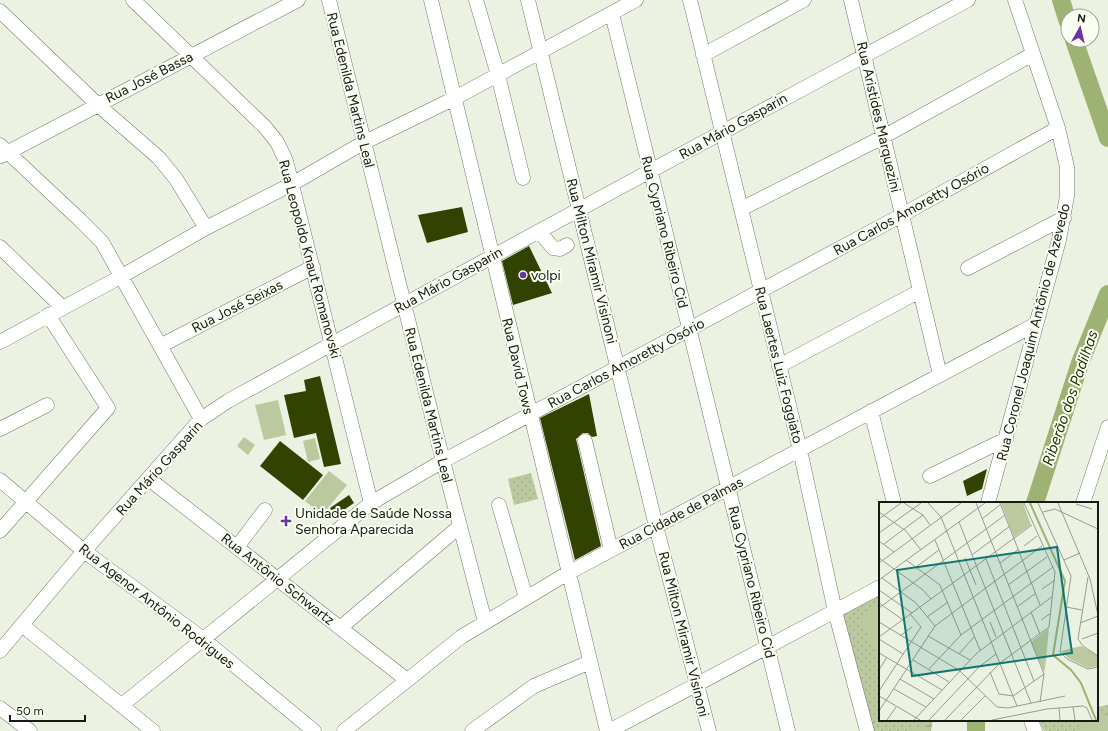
<svg xmlns="http://www.w3.org/2000/svg" width="1108" height="731" font-family="Figtree,sans-serif">
<defs>
<pattern id="green-dots" width="8" height="8" patternUnits="userSpaceOnUse"><rect width="8" height="8" fill="#baca9e"/><path d="M2 2h.1M6 6h.1" fill="none" stroke="#9fad87" stroke-width="1.8" stroke-linecap="round"/></pattern>
<pattern id="forest-firs" width="22" height="20" patternUnits="userSpaceOnUse"><rect width="22" height="20" fill="#baca9e"/><path d="M5 1l3.5 6h-7zM16 11l3.5 6h-7z" fill="#9fad87"/></pattern>
</defs>
<rect width="100%" height="100%" fill="#ecf2e2"/>
<path fill="url(#green-dots)" d="M531,473L538,499L514,505L508,479Z
M880,592V720H933L931,731H869L837,615Z
M1108,705V731H1044L1039,720H1097V707Z"/>
<path fill="url(#forest-firs)" d="M932,724L930,731H908Z"/>
<path fill="#baca9e" d="M278,400L286,435L264,440L255,405Z
M244,437L255,445L248,455L237,446Z
M315,438L320,459L308,462L303,441Z
M329,471L347,485L322,515L305,501Z
M880,605V655L878,657L859,617Z
M1097,714L1108,719V731H1078L1083,720H1097Z"/>
<g fill="none" stroke-linecap="round" stroke-linejoin="round">
<path stroke="#9eb274" stroke-width="18" d="M1061,0L1068,22
M1074,40L1108,138
M1035,503L1080,363L1108,294
M976,720V731"/>
</g>
<path fill="#324200" d="M462,207L468,232L427,243L418,215Z
M529,246L552,293L513,305L502,261Z
M320,376L341,464L324,467L316,433L294,438L284,395L306,391L304,380Z
M589,394L597,436L592,437L588,433H583L576,439L601,546L575,560L540,418Z
M280,441L323,475L303,500L260,466Z
M987,469L982,489L967,496L963,481Z
M349,495L354,503L335,516L330,508Z"/>
<g fill="none" stroke-linecap="round" stroke-linejoin="round">
<defs>
<path id="minor" d="M133,0L265,127L277,142L286,161L371,503
M329,0L443,461L485,622
M431,0L607,731
M476,0L498,75L523,178
M528,0L656,526L709,731
M690,0L800,450L835,611L867,731
M851,0L940,375
M0,11L97,104L159,158L176,179L206,228
M612,14L788,731
M703,55L804,0
M0,145L80,220L102,242L201,419
M1,156L298,0
M741,209L883,137L1033,54
M539,231L553,248L560,249L567,245
M0,247L62,307
M968,268L1064,218
M0,342L122,276L206,228L292,184L363,143L455,98L636,0
M160,346L313,267
M779,366L920,291
M871,411L894,503
M0,429L47,405
M585,441L611,550
M930,476L1006,439
M149,479L407,680
M0,480L84,551L203,639L314,731
M988,503L1059,240L1067,196V167L1058,128L1015,0
M1083,503L1108,427
M499,505L526,598
M0,531L108,408L48,315
M237,547L265,510
M22,625L153,731
M340,628L460,526
M0,651L84,551L201,419L228,401C474,265 721,133 968,0
M122,705L371,503L443,461L902,215L1058,128
M0,708L30,731
M1031,720L1035,731
M344,731L461,637L568,573L1036,324
M472,731L534,686L590,662
M609,731L880,587"/>
</defs>
<use href="#minor" stroke="#72776a" stroke-width="15"/>
<use href="#minor" stroke="#fff" stroke-width="14"/>
</g>
<g fill="#6e31a7" stroke="#fafff2" stroke-width="1.5">
<circle cx="523" cy="275" r="4"/>
<path d="M284 515h4v4h4v4h-4v4h-4v-4h-4v-4h4z"/>
</g>
<g text-anchor="middle" stroke-width="4" stroke-linejoin="round" paint-order="stroke">
<g font-size="14" fill="#171914" stroke="#fafff2">
<text transform="translate(149 77) rotate(-27)" y="5">Rua José Bassa</text>
<text transform="translate(351 90) rotate(76)" y="5">Rua Edenilda Martins Leal</text>
<text transform="translate(879 117) rotate(77)" y="5">Rua Aristides Marquezini</text>
<text transform="translate(733 126) rotate(-29)" y="5">Rua Mário Gasparin</text>
<text transform="translate(911 209) rotate(-29)" y="5">Rua Carlos Amoretty Osório</text>
<text transform="translate(665 232) rotate(76)" y="5">Rua Cypriano Ribeiro Cid</text>
<text transform="translate(310 259) rotate(75)" y="5">Rua Leopoldo Knaut Romanovski</text>
<text transform="translate(592 261) rotate(76)" y="5">Rua Milton Miramir Visinoni</text>
<text transform="translate(448 280) rotate(-29)" y="5">Rua Mário Gasparin</text>
<text transform="translate(237 306) rotate(-27)" y="5">Rua José Seixas</text>
<text transform="translate(1033 332) rotate(-76)" y="5">Rua Coronel Joaquim Antônio de Azevedo</text>
<text transform="translate(626 363) rotate(-28)" y="5">Rua Carlos Amoretty Osório</text>
<text transform="translate(779 365) rotate(76)" y="5">Rua Laertes Luiz Foggiato</text>
<text transform="translate(518 366) rotate(77)" y="5">Rua David Tows</text>
<text transform="translate(429 405) rotate(76)" y="5">Rua Edenilda Martins Leal</text>
<text transform="translate(159 468) rotate(-48)" y="5">Rua Mário Gasparin</text>
<text transform="translate(681 513) rotate(-28)" y="5">Rua Cidade de Palmas</text>
<text transform="translate(278 579) rotate(38)" y="5">Rua Antônio Schwartz</text>
<text transform="translate(752 582) rotate(76)" y="5">Rua Cypriano Ribeiro Cid</text>
<text transform="translate(157 606) rotate(38)" y="5">Rua Agenor Antônio Rodrigues</text>
<text transform="translate(684 634) rotate(76)" y="5">Rua Milton Miramir Visinoni</text>
</g>
<g font-size="14" fill="#171914" stroke="#fafff2" text-anchor="start">
<text x="531" y="280">volpi</text>
<text x="295" y="518">Unidade de Saúde Nossa<tspan x="295" dy="16">Senhora Aparecida</tspan></text>
</g>
<g font-size="15" font-style="italic" fill="#243001" stroke="#fafff2">
<text transform="translate(1070 398) rotate(-71)" y="5">Riberão dos Padilhas</text>
</g>
</g>
<g transform="translate(879 502)">
<rect width="219" height="219" fill="#ecf2e2"/>
<path d="M122,1H144L152,23L135,35ZM170,126L166,167L165,170L152,140ZM202,144L218,153L219,164L209,166L189,156L182,149Z" fill="#baca9e"/>
<path d="M140,5L147,23L134,29L126,10Z" fill="#baca9e"/>
<path fill="none" stroke="#9eb274" stroke-width="2" d="M151,1L186,79L174,153L192,168L202,181L217,218"/>
<path fill="none" stroke="#979b90" stroke-width="1" d="M25,1L44,13L51,23M49,1L62,15L138,204M97,1L165,172L161,200M121,1L161,103M159,1L192,74L181,150L188,157L209,167L219,165M179,1L211,77L219,113M197,2L213,7M0,10L27,29L42,48M164,10L176,7L219,27M0,17L22,1M103,17L122,2M80,20L152,201M0,31L42,1M56,38L101,148M0,39L15,50M5,42L44,13M145,44L158,34M93,53L131,24M0,56L44,88L52,97M86,56L97,83M107,57L155,179M27,58L61,83L82,133M185,58L201,51M0,61L82,1M121,61L140,47M37,65L60,48M209,75L199,137L204,144L219,154M3,76L37,101L56,124M0,78L106,1M129,83L168,55M163,87L176,78M0,88L33,111M0,101L24,118M138,105L157,91M187,105L203,108M0,106L126,13M152,110L161,132M48,115L69,100M162,118L172,111M0,120L81,169L118,205L129,206L186,194M111,120L117,135M201,121L219,114M21,134L33,125M49,134L91,158M0,135L153,23M0,137L24,152M203,137L219,131M0,151L63,188M80,152L95,135M34,158L70,180M50,167L82,133L174,65M0,168L8,155M111,170L120,192L134,194L165,172M21,177L55,197M15,187L47,205M0,189L42,125L31,112M0,194L41,218M194,205L196,218M180,206L181,218M0,209L56,124L163,44M8,218L17,205M35,218L98,151L174,94M50,218L100,165L117,152M66,218L121,161L170,125L176,70L145,1M82,218L106,194M113,218L168,207L204,204L208,206L213,218"/>
<path fill="#0f766e" fill-opacity="0.15" stroke="#0f766e" stroke-width="2" d="M178,45L193,151L33,174L18,68Z"/>
<rect width="219" height="219" fill="none" stroke="#171914" stroke-width="2"/>
</g>
<g transform="translate(1080 28) rotate(8)"><circle r="19" fill="#fafff2" stroke="#9fa399"/>
<path d="M0-3L7 15L0 10L-7 15Z" fill="#6e31a7"/>
<text y="-6" font-size="11" font-weight="bold" text-anchor="middle" fill="#171914">N</text>
</g>
<path d="M10 715v6h75v-6" fill="none" stroke="#171914" stroke-width="2"/>
<text x="16" y="715" font-size="12" fill="#171914" stroke="#fafff2" stroke-width="3" paint-order="stroke">50 m</text>
</svg>
